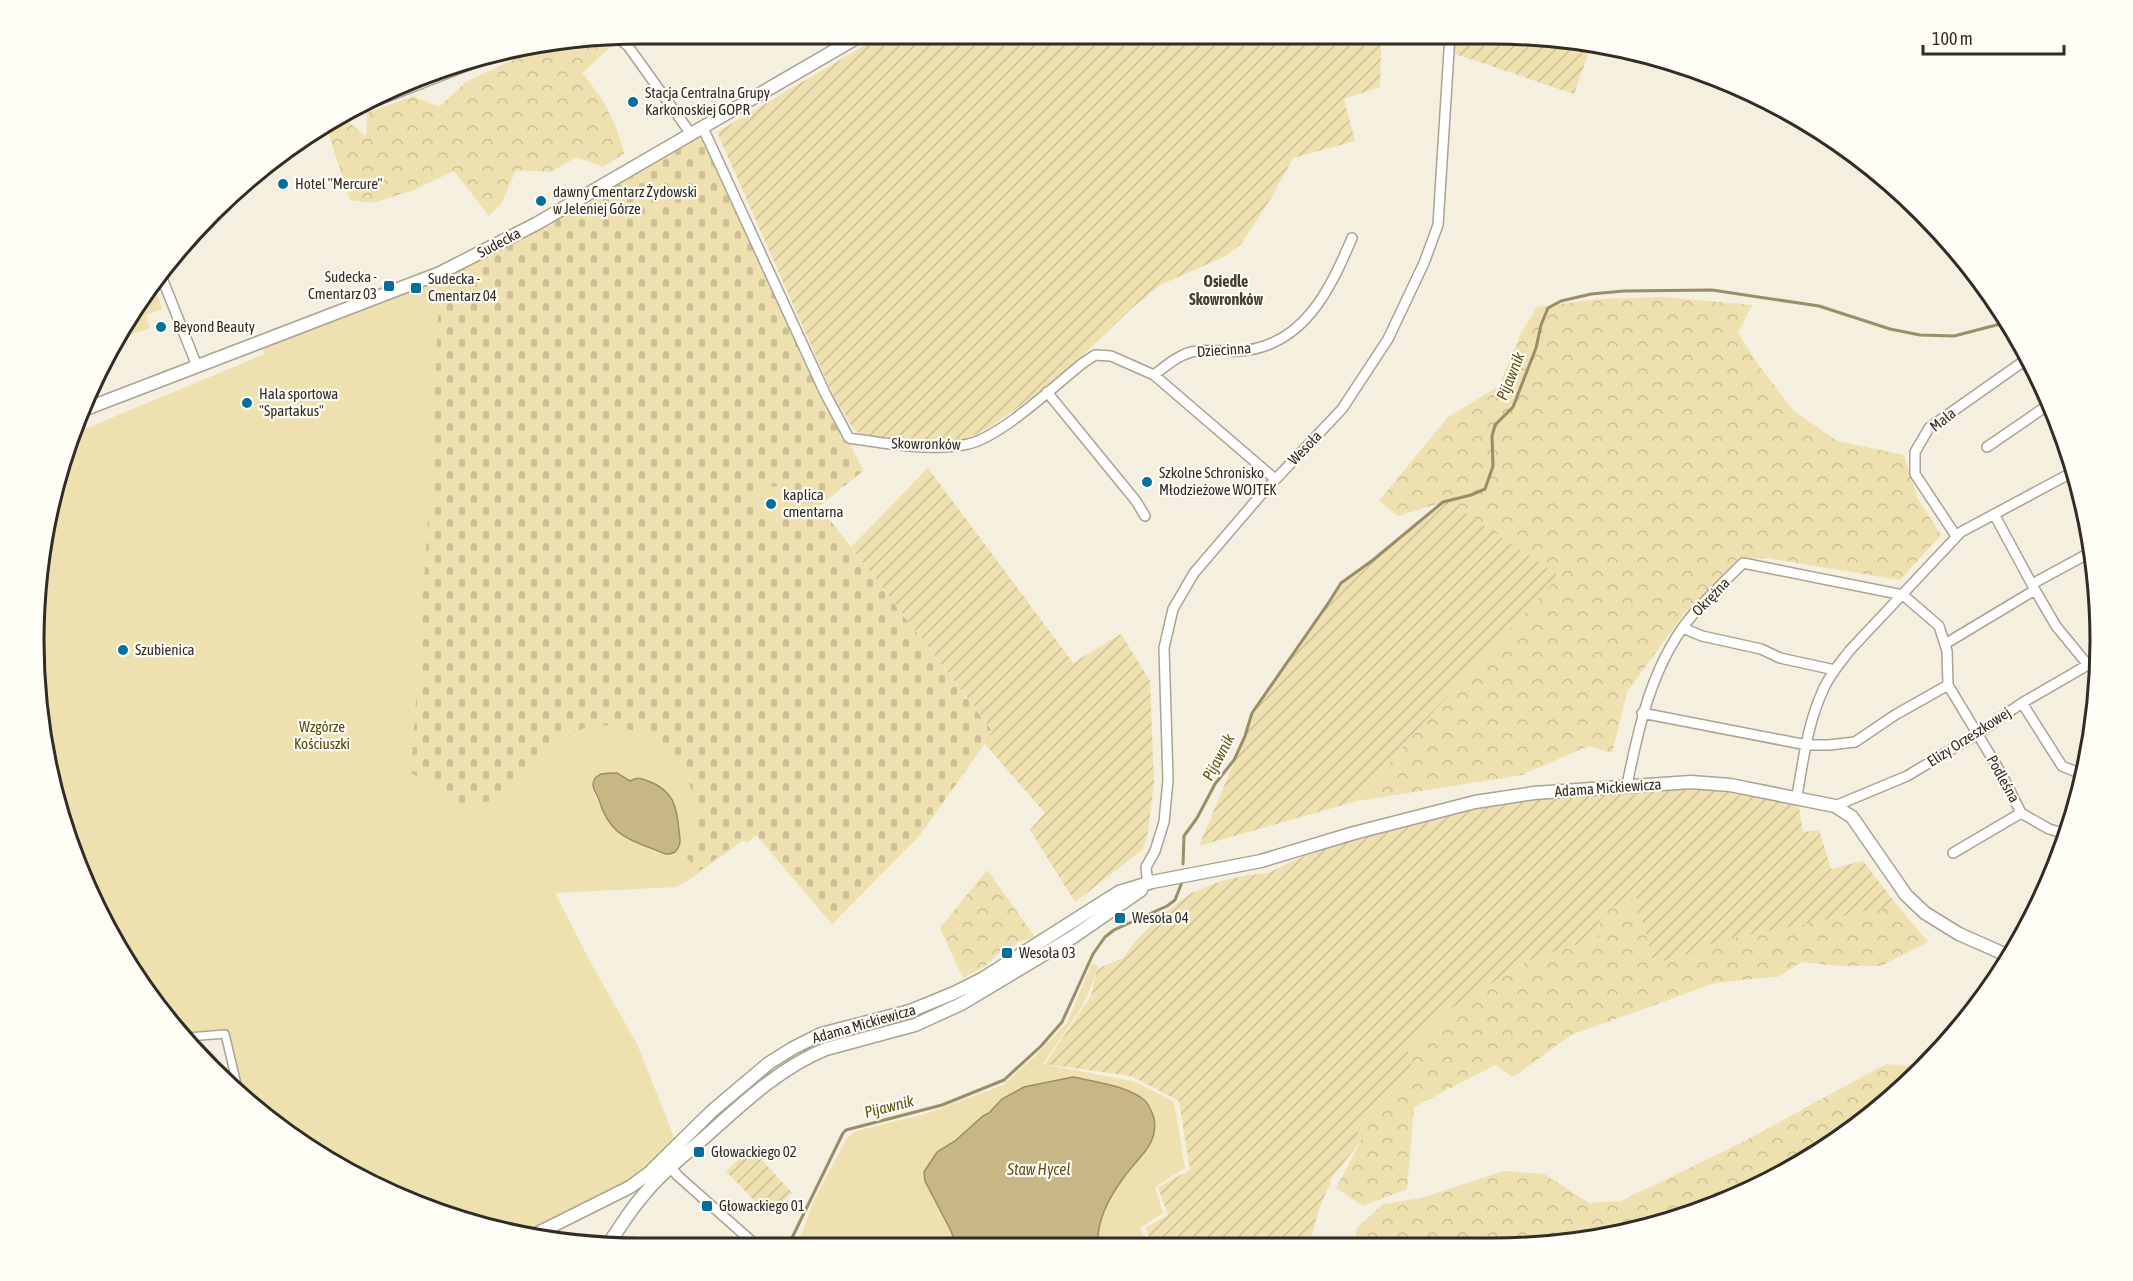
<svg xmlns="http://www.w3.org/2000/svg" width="2133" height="1281" font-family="'Asap Condensed',sans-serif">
<defs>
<pattern id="forest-crowns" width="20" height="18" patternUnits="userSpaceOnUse" patternTransform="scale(1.5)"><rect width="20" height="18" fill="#efe0af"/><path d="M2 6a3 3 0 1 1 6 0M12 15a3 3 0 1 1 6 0" fill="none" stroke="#cdc096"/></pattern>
<pattern id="cemetery-stones" width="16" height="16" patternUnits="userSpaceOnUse" patternTransform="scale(1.5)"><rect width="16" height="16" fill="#efe0af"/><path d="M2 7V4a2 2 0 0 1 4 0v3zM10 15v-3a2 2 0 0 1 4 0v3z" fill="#cdc096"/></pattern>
<pattern id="garden-furrows" width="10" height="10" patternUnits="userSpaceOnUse" patternTransform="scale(1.5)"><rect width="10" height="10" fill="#efe0af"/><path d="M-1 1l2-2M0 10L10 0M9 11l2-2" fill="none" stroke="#cdc096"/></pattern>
</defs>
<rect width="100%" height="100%" fill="#f4efde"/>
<path fill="#efe0af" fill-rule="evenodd" d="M440,273L825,393L863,471L819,506L993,732L919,836L832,924L756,834L749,842L742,841L689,880L676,887L555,893L592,965L637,1044L674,1137L673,1149L632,1180L534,1233L445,1216L303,1145L239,1093L225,1034L215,1031L177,1032L158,1010L96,909L65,836L45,759L33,641L38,561L65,446L70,435L265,354L260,342ZM617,773L630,781L634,779C676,786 678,803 681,841L669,855L661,854L636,843L612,827L605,817L592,788L601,774Z
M153,282L162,309L146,315L150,328L117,339L136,303Z
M1092,963L1098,966L1090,989L1081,1008L1043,1064L1136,1082L1174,1102L1185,1168L1155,1187L1163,1213L1140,1228L1147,1245L797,1246L814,1200L847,1138L856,1131L925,1114L1003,1085L1037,1054L1067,1023Z
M982,987L925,1016L819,1047L815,1045L816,1040Z
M793,1052L797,1059L680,1154L676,1151C712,1114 752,1081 793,1052Z"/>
<path fill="url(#forest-crowns)" d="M598,41L613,45L582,73C602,96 618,124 624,154L603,167L576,157L551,172L516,170L501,204L489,216L454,171L411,191L372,203L350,200L328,132L349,122L366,137L367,113L413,96L439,107L466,82L508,62L551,47L574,51Z
M1663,297L1752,305L1738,333L1757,363L1793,410L1837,441L1904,455L1918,499L1941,535L1900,580L1767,558L1738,559L1683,615L1627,692L1612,753L1588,746L1522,775L1357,801L1424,722L1559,576L1447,501L1398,516L1379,501L1448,417L1499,386L1521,333L1537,307L1598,299Z
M987,870L1035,937L1018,942L997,955L985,966L963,978L940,928Z
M1636,897L1654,964L1694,952L1718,941L1897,905L1928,942L1881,966H1843L1801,962L1780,976L1715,983L1571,1035L1513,1077L1495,1065L1414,1107L1407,1189L1363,1206L1336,1188L1361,1141L1355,1121L1414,1075L1407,1048L1450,1009L1529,960L1599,937L1600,912Z
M1886,1064L1924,1068L1797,1166L1687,1216L1571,1243L1354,1244L1357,1228L1383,1204L1421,1198L1504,1171L1544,1174L1589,1203L1621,1201L1739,1144Z"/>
<path fill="url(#cemetery-stones)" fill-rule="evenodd" d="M703,128L825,393L863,471L819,506L993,732L919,836L832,924L756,835L749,841L743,838L699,871L687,858L698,832L694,796L681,761L656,741L638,732L614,725L586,727L557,742L503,800L454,805L432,786L411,773L431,475L440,273ZM759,486L784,487L786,489V493H784L782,516L758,515L757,488Z"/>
<path fill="url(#garden-furrows)" d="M1533,34L1591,46L1574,94L1455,54V35Z
M1401,35L1399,41L1381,40L1380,87L1344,99L1355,141L1293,158L1271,198L1241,244L1226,256L1160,285L1133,307L1080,358L1043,390L990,427L965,440L934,441L869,437L854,430L834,397L717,132L879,37Z
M928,468L1073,663L1121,634L1150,681L1154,783L1147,838L1142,850L1075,902L1030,830L1045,813L984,743L993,731L851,547Z
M1446,500L1559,576L1424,722L1357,801L1199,846L1245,736L1252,713L1329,602C1335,592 1339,585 1349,579Z
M1691,782L1797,796L1803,832L1819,830L1831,869L1863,861L1897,905L1718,941L1694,952L1654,964L1636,897L1600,912L1599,937L1529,960L1450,1009L1407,1048L1414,1075L1355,1121L1361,1141L1333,1176L1319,1209L1309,1244H1153L1145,1228L1168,1215L1158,1187L1190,1170L1179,1101L1131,1076L1045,1064L1091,996L1097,969L1123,958L1140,936L1162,915L1191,893L1221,881L1248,875L1268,873L1354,833L1475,802Z
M751,1148L792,1193L768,1215L726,1171Z"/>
<path fill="#c6b784" stroke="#998e68" stroke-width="1.5" d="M611,773H617L630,781C637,777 641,778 648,781C673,790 677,806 679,830C680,839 682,844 675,852C665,857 662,852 653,849C625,839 608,831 599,800C596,791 590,788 595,778L601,774Z
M1073,1077C1092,1081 1127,1086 1143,1099C1149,1103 1152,1112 1154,1118C1159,1145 1137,1158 1124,1177C1110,1196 1096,1221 1098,1245H956L951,1231L925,1181L924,1172L937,1152L955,1141L983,1116L989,1113L1002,1099L1024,1087Z"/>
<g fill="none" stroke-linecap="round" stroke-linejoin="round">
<path stroke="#998e68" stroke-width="3" d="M1183,864L1184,836L1197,818L1215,784L1234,760L1245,736L1252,713L1329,602L1341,583L1373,560L1443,502L1471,495L1485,489L1493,466L1492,436L1495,425L1513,407L1536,348L1541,325L1548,308L1561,301L1591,294L1624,291L1712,290L1819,306L1890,329L1920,335L1954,336L2008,322
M788,1246L843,1133L846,1130L942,1105L1004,1080L1041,1046L1062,1022L1093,954L1105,937L1114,930L1167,906L1175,900L1182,882"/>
<defs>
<path id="pedestrian" d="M188,1037L225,1034L239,1093"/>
<path id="minor" d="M618,38L628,46L691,134
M340,115L497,54L530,45
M703,128L825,393L849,438C882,443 935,452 968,444C1001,437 1055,385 1083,363L1095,355L1111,356L1154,375L1275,479
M160,273L197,366
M2024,361L2044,391
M1154,375C1167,365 1180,353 1197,351C1211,349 1225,352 1239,351C1303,347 1330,290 1352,238
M1047,392L1136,501L1145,516
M1987,447L2051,403
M1956,536L1915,474V452L1929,428L2024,361L2028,360
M2032,584L2091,552
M2035,590L2056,626L2088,665
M1683,628L1702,636L1761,649L1780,658L1835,670
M1945,644L2035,590L1994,514
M2022,703L2062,766L2084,775
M1642,713L1807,745H1829L1855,742L1895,715L1948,685L2001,773L2021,813L2049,829L2066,834
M1627,785C1639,725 1653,660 1695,612C1710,595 1727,579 1743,563L1903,595L1939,626L1947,651L1948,685
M1797,796C1803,761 1808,721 1824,688C1830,674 1841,662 1850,650L1961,532L2073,472
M1835,806L1907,776L1977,734L2022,703L2098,659
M1953,853L2021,813
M1152,882L1147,877L1146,867L1155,851L1164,822L1168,780L1164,648L1173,609L1194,573L1259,497L1342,409L1388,339L1424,263L1438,225L1450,35
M182,1037H188
M666,1162L678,1176L757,1246"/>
<path id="tertiary" d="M83,410L440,273L536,224L858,37
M536,1234L630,1187L649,1173L712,1111L769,1063L793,1048L821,1034L910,1011L954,993L982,979L1119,892L1152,882L1261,861L1354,833L1475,802L1534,793L1691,782L1730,785L1835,806L1852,817L1906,895L1925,913L1959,934L2009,956
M606,1247C618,1231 628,1213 641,1198C659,1175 682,1157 704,1138C741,1105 779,1068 826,1049L915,1025L961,1004L1073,937L1141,890"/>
</defs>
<use href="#pedestrian" stroke="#a8a493" stroke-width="10"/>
<use href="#minor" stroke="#a8a493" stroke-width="12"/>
<use href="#tertiary" stroke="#a8a493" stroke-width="15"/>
<use href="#pedestrian" stroke="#fff" stroke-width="7"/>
<use href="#minor" stroke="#fff" stroke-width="9"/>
<use href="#tertiary" stroke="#fff" stroke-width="12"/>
</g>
<g fill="#006f9b" stroke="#fffdf5" stroke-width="2">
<circle cx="633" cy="102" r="6"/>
<circle cx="283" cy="184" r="6"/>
<circle cx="541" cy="201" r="6"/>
<rect x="383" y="280" width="12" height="12" rx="3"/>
<rect x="410" y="282" width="12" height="12" rx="3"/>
<circle cx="161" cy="327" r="6"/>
<circle cx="247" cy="403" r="6"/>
<circle cx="1147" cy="482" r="6"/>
<circle cx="771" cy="504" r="6"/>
<circle cx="123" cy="650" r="6"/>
<rect x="1114" y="912" width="12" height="12" rx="3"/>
<rect x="1001" y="947" width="12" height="12" rx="3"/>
<rect x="693" y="1146" width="12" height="12" rx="3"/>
<rect x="701" y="1200" width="12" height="12" rx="3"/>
</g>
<g text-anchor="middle" stroke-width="4.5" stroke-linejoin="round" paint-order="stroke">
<g font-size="15" fill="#2f2d26" stroke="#fffdf5" text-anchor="start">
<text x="645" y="98">Stacja Centralna Grupy<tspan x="645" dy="17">Karkonoskiej GOPR</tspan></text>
<text x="295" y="189">Hotel "Mercure"</text>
<text x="553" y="197">dawny Cmentarz Żydowski<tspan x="553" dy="17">w Jeleniej Górze</tspan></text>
<text x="377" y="282" text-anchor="end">Sudecka -<tspan x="377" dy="17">Cmentarz 03</tspan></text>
<text x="428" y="284">Sudecka -<tspan x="428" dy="17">Cmentarz 04</tspan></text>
<text x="173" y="332">Beyond Beauty</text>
<text x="259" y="399">Hala sportowa<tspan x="259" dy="17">"Spartakus"</tspan></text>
<text x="1159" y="478">Szkolne Schronisko<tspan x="1159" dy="17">Młodzieżowe WOJTEK</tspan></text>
<text x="783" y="500">kaplica<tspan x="783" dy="17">cmentarna</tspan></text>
<text x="135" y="655">Szubienica</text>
<text x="1132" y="923">Wesoła 04</text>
<text x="1019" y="958">Wesoła 03</text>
<text x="711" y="1157">Głowackiego 02</text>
<text x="719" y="1211">Głowackiego 01</text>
</g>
<g font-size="15" fill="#2f2d26" stroke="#fffdf5">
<text transform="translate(499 243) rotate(-28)" y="5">Sudecka</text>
<text transform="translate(1224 350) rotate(-4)" y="5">Dziecinna</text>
<text transform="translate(1943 420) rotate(-38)" y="5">Mała</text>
<text transform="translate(926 444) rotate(1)" y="5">Skowronków</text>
<text transform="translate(1305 448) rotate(-46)" y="5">Wesoła</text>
<text transform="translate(1711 597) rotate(-46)" y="5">Okrężna</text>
<text transform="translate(1969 737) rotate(-33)" y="5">Elizy Orzeszkowej</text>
<text transform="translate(2003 779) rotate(61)" y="5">Podleśna</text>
<text transform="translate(1608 788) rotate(-4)" y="5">Adama Mickiewicza</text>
<text transform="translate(864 1024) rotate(-16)" y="5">Adama Mickiewicza</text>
</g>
<g font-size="15" fill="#594908" stroke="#fffdf5">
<text x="322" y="732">Wzgórze<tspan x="322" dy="17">Kościuszki</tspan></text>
</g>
<g font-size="16" font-weight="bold" fill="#433f31" stroke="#fffdf5">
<text x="1226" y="287">Osiedle<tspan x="1226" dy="18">Skowronków</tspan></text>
</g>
<g font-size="16" font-style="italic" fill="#635317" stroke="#fffdf5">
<text transform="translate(1510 376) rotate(-68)" y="6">Pijawnik</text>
<text transform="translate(1218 757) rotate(-62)" y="6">Pijawnik</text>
<text transform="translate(889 1106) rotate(-14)" y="6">Pijawnik</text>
<text x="1039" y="1175">Staw Hycel</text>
</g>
</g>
<path d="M0 0H2133V1281H0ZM641 44H1493A597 597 0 0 1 2090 641V641A597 597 0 0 1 1493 1238H641A597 597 0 0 1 44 641V641A597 597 0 0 1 641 44Z" fill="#fffdf5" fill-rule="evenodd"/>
<path fill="none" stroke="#2f2d26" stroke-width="3" d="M641 44H1493A597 597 0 0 1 2090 641V641A597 597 0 0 1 1493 1238H641A597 597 0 0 1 44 641V641A597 597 0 0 1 641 44Z"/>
<path d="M1923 45v9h141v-9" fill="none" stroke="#2f2d26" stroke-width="3"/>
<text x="1932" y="45" font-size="18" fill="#2f2d26" stroke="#fffdf5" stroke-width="4.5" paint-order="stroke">100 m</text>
</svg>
